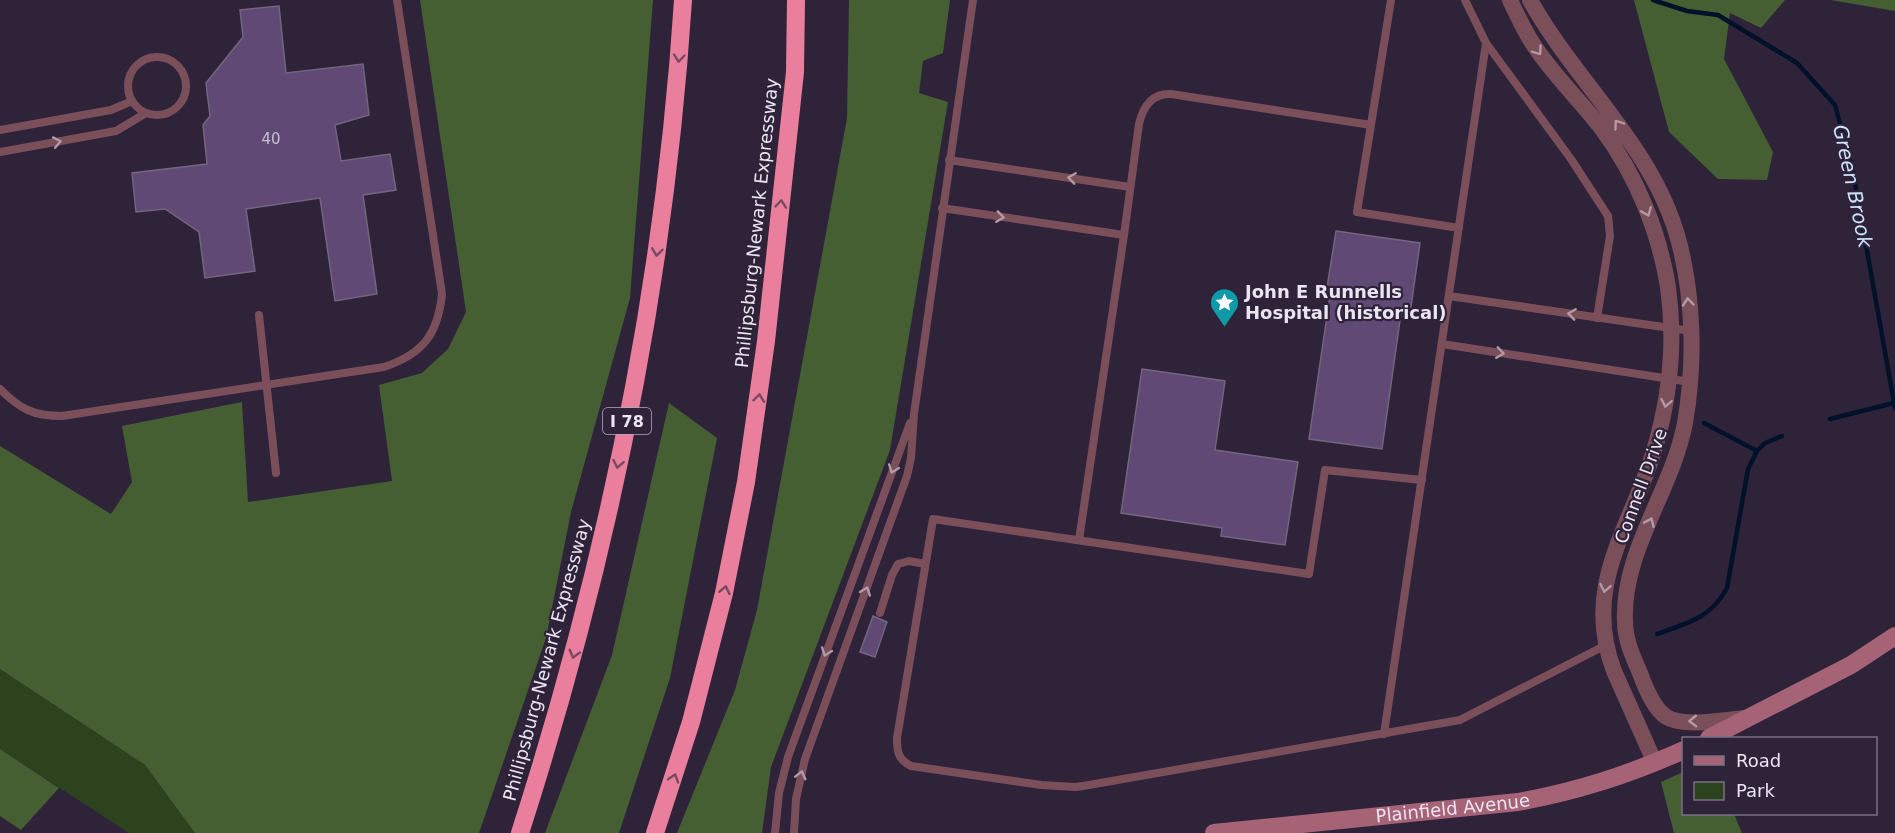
<svg xmlns="http://www.w3.org/2000/svg" width="1895" height="833" font-family="'DejaVu Sans',sans-serif">
<rect width="100%" height="100%" fill="#2f233a"/>
<path fill="#2d431d" d="M0,669L145,765L195,833H129L0,749Z"/>
<path fill="#455e32" d="M420,0H653L630,298L571,512L546,638L479,833H195L145,765L0,669V446L111,514L132,482L122,426L242,402L248,502L392,481L379,385L422,373L448,349L466,312Z
M849,0H950L943,53L923,61L919,93L948,102L890,450L771,767L762,833H677L735,690L757,610L847,118Z
M1634,0H1785L1761,28L1730,13L1724,59L1773,152L1767,180L1718,179L1669,132Z
M1831,0H1895V11Z
M669,403L717,438L670,678L619,833H545L612,655Z
M0,749L59,788L21,830L0,816Z
M1683,772L1684,814H1734L1742,833H1674L1661,782Z"/>
<g fill="none" stroke-linecap="round" stroke-linejoin="round">
<path stroke="#00112a" stroke-width="4.5" d="M1653,0L1687,11L1718,15L1797,63L1835,105L1853,172L1895,408
M1830,419L1894,403
M1704,423L1757,451
M1657,634C1688,623 1711,618 1727,588L1748,469L1757,451L1765,443L1782,436"/>
</g>
<path fill="#604a75" stroke="#72657f" stroke-width="1.5" d="M279,6L286,73L363,64L369,115L335,125L341,161L390,154L396,190L363,195L377,294L335,301L320,198L246,209L255,271L205,278L199,232L165,209L136,212L132,173L207,164L203,125L210,116L206,83L243,37L240,10Z
M1336,231L1420,243L1411,307L1402,306L1382,449L1309,439L1330,295L1326,294Z
M1142,369L1225,381L1215,450L1298,462L1285,545L1221,536L1222,528L1121,513Z
M873,616L887,622L875,657L860,652Z"/>
<g fill="none" stroke-linecap="round" stroke-linejoin="round">
<path stroke="#7b4f5a" stroke-width="8" d="M1391,0L1357,212L1459,228
M1465,0L1486,43L1571,159L1608,216L1610,236L1597,318
M128 86a29 29 0 1 1 58 0a29 29 0 1 1-58 0Z
M0,130L111,110L132,101
M0,152L116,131L146,113
M949,160L1130,187
M942,208L1124,235
M1449,296L1691,331
M259,315L276,473
M1442,344L1690,382
M0,389C20,409 33,416 62,416L384,367C423,354 438,334 442,294L397,0
M1422,480L1325,470L1309,574L933,519L897,738C897,751 898,760 911,766L1041,785L1076,787L1089,785L1460,720L1606,645
M1079,540L1124,235L1139,124C1143,107 1152,93 1171,94L1371,125
M880,613L892,575L898,564L909,561L925,564
M1384,734L1486,43
M775,833L779,793L788,757L910,423
M794,833L796,799L805,759L907,476L911,458L914,414L973,0"/>
<path stroke="#7b4f5a" stroke-width="16" d="M1510,0C1517,15 1524,30 1533,44C1553,75 1580,100 1602,129C1636,175 1659,231 1668,287C1676,345 1670,399 1653,454C1629,530 1582,587 1614,671L1655,763
M1530,0C1576,83 1654,147 1679,242C1694,300 1695,365 1685,423C1672,491 1622,551 1625,621C1625,640 1633,657 1640,673C1645,687 1653,707 1665,716C1682,728 1725,720 1745,718"/>
<g stroke="#a76376" stroke-width="18">
<path d="M1709,738L1851,665L1895,636"/>
<path id="s1" d="M1214,833L1518,802C1578,791 1628,775 1684,750"/>
</g>
<path stroke="#e97f9d" stroke-width="18" d="M520,833C607,563 665,283 683,0
M655,833L691,722L724,593L746,482L766,341L795,72L796,0"/>
</g>
<defs><path id="oneway-chevron" d="M-2-3.5L2.5 0L-2 3.5" fill="none" stroke-width="1.6" stroke-linecap="round" stroke-linejoin="round" transform="scale(1.5)"/></defs>
<g stroke="#b39aa6">
<use href="#oneway-chevron" transform="translate(1538 51) rotate(54)"/>
<use href="#oneway-chevron" transform="translate(1618 124) rotate(-125)"/>
<use href="#oneway-chevron" transform="translate(57 142) rotate(-11)"/>
<use href="#oneway-chevron" transform="translate(1072 178) rotate(-172)"/>
<use href="#oneway-chevron" transform="translate(1647 212) rotate(68)"/>
<use href="#oneway-chevron" transform="translate(1000 217) rotate(8)"/>
<use href="#oneway-chevron" transform="translate(1688 302) rotate(-95)"/>
<use href="#oneway-chevron" transform="translate(1572 314) rotate(-172)"/>
<use href="#oneway-chevron" transform="translate(1500 353) rotate(8)"/>
<use href="#oneway-chevron" transform="translate(1666 403) rotate(101)"/>
<use href="#oneway-chevron" transform="translate(893 469) rotate(110)"/>
<use href="#oneway-chevron" transform="translate(1650 522) rotate(-66)"/>
<use href="#oneway-chevron" transform="translate(1605 588) rotate(101)"/>
<use href="#oneway-chevron" transform="translate(866 591) rotate(-70)"/>
<use href="#oneway-chevron" transform="translate(826 652) rotate(110)"/>
<use href="#oneway-chevron" transform="translate(1693 721) rotate(179)"/>
<use href="#oneway-chevron" transform="translate(801 775) rotate(-76)"/>
</g>
<g stroke="#794862">
<use href="#oneway-chevron" transform="translate(679 58) rotate(95)"/>
<use href="#oneway-chevron" transform="translate(781 204) rotate(-84)"/>
<use href="#oneway-chevron" transform="translate(657 252) rotate(98)"/>
<use href="#oneway-chevron" transform="translate(759 398) rotate(-83)"/>
<use href="#oneway-chevron" transform="translate(618 464) rotate(101)"/>
<use href="#oneway-chevron" transform="translate(725 590) rotate(-78)"/>
<use href="#oneway-chevron" transform="translate(574 654) rotate(105)"/>
<use href="#oneway-chevron" transform="translate(674 778) rotate(-72)"/>
</g>
<defs>
<symbol id="sight-pin" viewBox="-11 -11 22 30"><path d="M0 17L-7.5 6A9.5 9.5 0 1 1 7.5 6Z" fill="#0f9aa8" stroke="#2f233a"/><path d="M0-6L1.8-2.2L6-1.7L2.9 1.2L3.7 5.4L0 3.3L-3.7 5.4L-2.9 1.2L-6-1.7L-1.8-2.2Z" fill="#fff"/></symbol>
</defs>
<g fill-rule="evenodd">
<use href="#sight-pin" x="1208" y="286" width="33" height="45"/>
</g>
<g text-anchor="middle" stroke-width="4.5" stroke-linejoin="round" paint-order="stroke">
<g font-size="15" fill="#c8bed4">
<text x="271" y="144">40</text>
</g>
<rect fill="#2f233a" stroke="#b3aabc" stroke-width="1.5" x="603" y="408" width="48" height="26" rx="4.5"/>
<g font-size="16" font-weight="bold" fill="#ebe4f3">
<text x="627" y="427">I 78</text>
</g>
<g font-size="18" fill="#ebe4f3" stroke="#2f233a">
<text transform="translate(757 223) rotate(-84)" y="6">Phillipsburg-Newark Expressway</text>
<text transform="translate(1641 486) rotate(-70)" y="6">Connell Drive</text>
<text transform="translate(547 660) rotate(-75)" y="6">Phillipsburg-Newark Expressway</text>
<text dy="6" stroke="none"><textPath href="#s1" startOffset="240">Plainfield Avenue</textPath></text>
</g>
<g font-size="18" font-weight="bold" fill="#ebe4f3" stroke="#2f233a" text-anchor="start">
<text x="1245" y="298">John E Runnells<tspan x="1245" dy="21">Hospital (historical)</tspan></text>
</g>
<g font-size="20" font-style="italic" fill="#cde5fd" stroke="#2f233a">
<text transform="translate(1853 186) rotate(78)" y="7">Green Brook</text>
</g>
</g>
<rect x="1682" y="737" width="195" height="78" fill="#2f233a" stroke="#7a7084" stroke-width="1.5"/>
<rect x="1694" y="756" width="30" height="9" fill="#a76376" stroke="#7a7084" stroke-width="1.5"/>
<text x="1736" y="767" font-size="18" fill="#ebe4f3">Road</text>
<rect x="1694" y="782" width="30" height="18" fill="#2d431d" stroke="#7a7084" stroke-width="1.5"/>
<text x="1736" y="797" font-size="18" fill="#ebe4f3">Park</text>
</svg>
